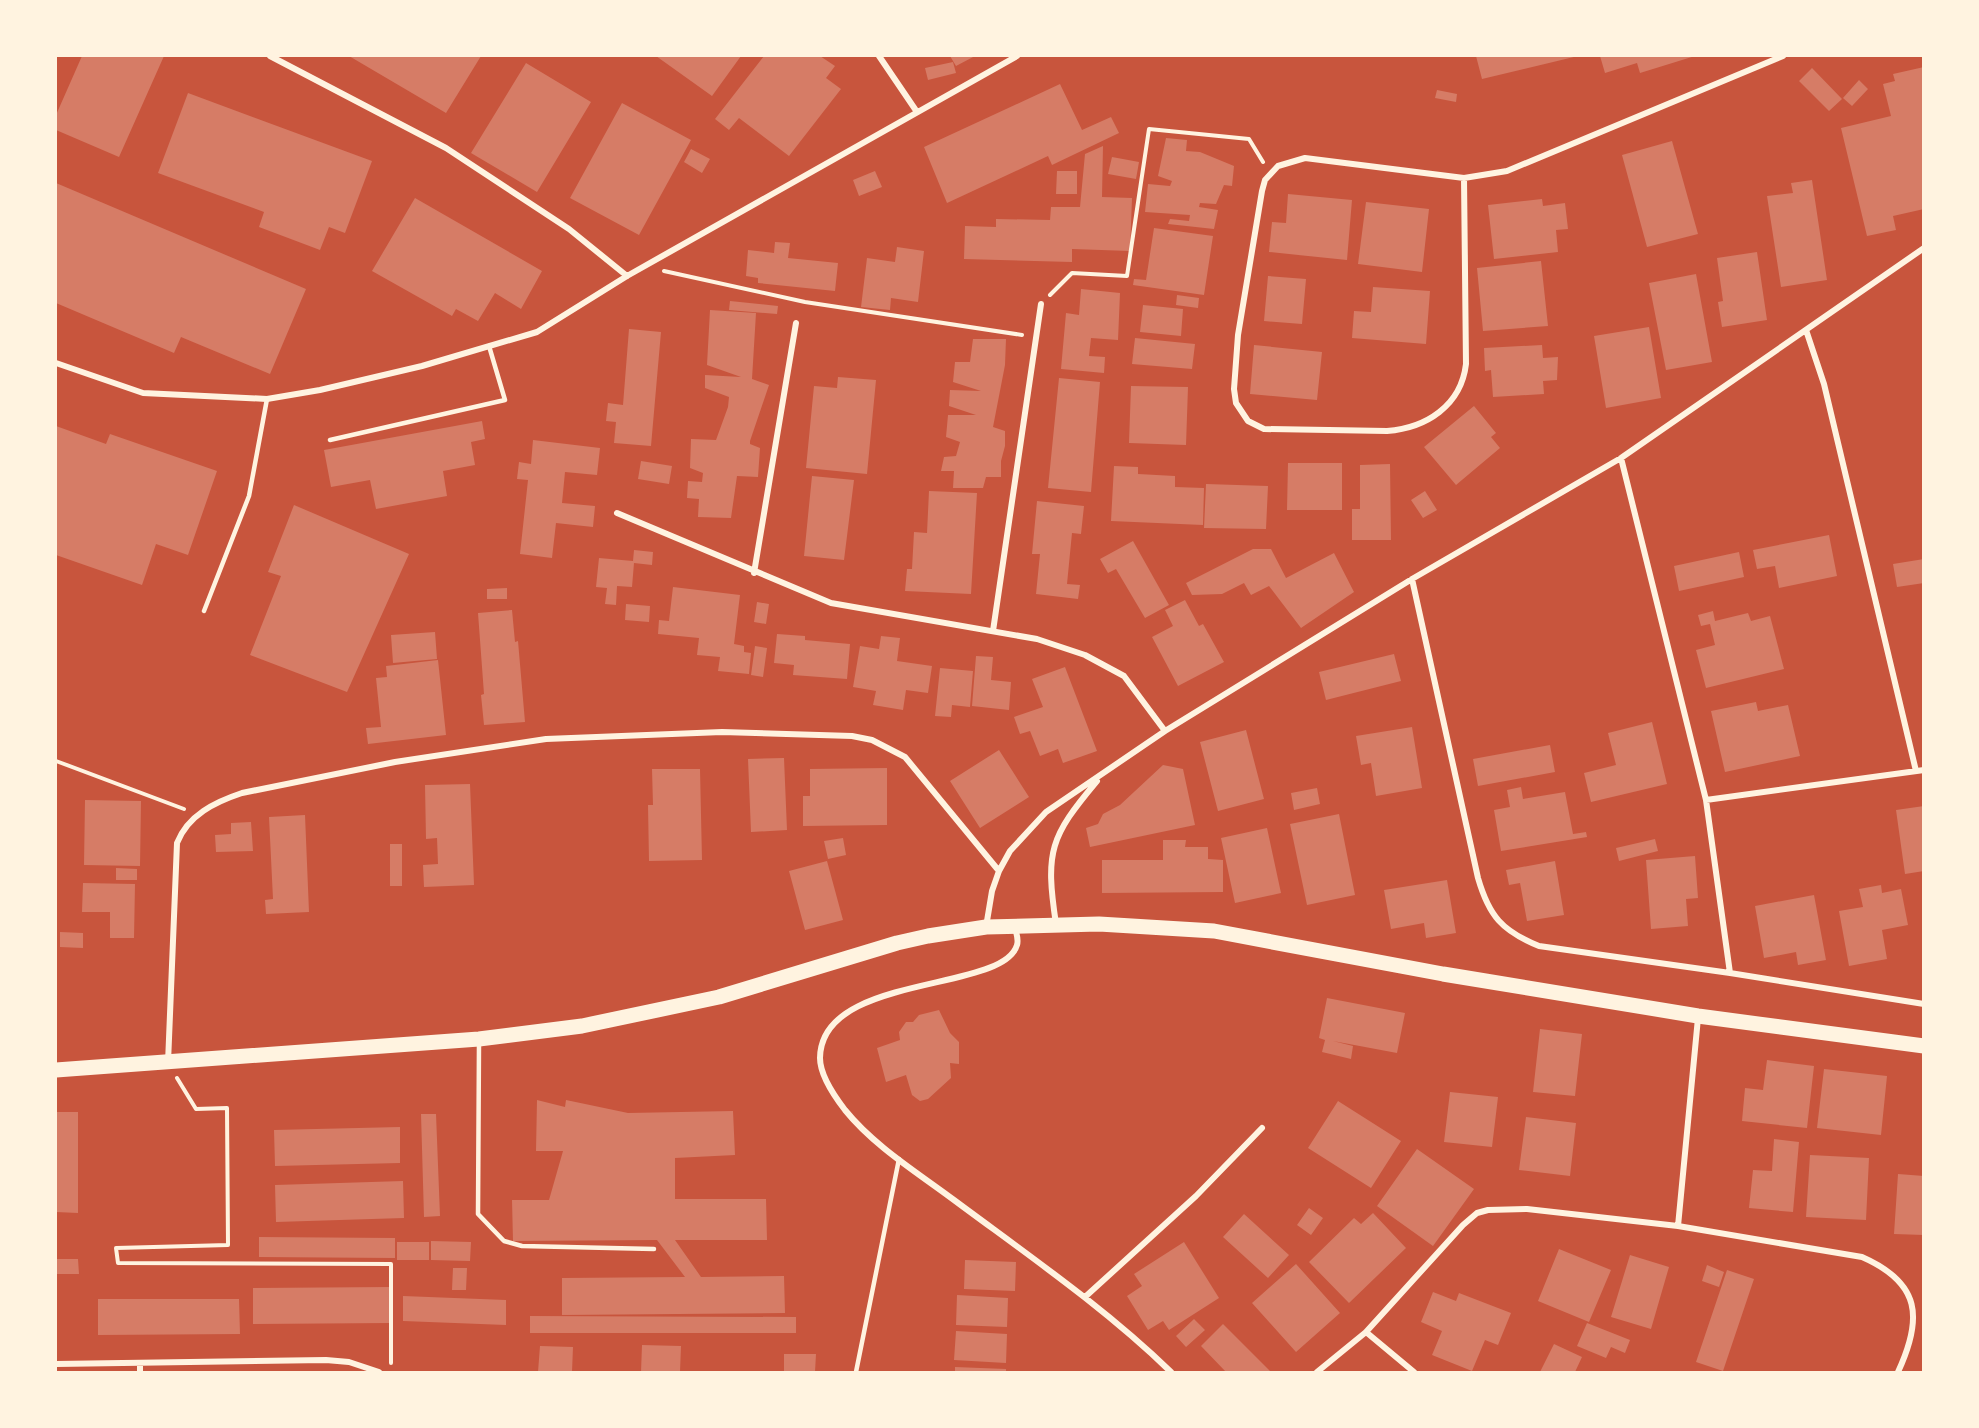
<svg xmlns="http://www.w3.org/2000/svg" width="1979" height="1428" font-family="Raleway,sans-serif">
<rect width="100%" height="100%" fill="#c8553d"/>
<path fill="#d67c66" d="M82,56H164L119,157L56,130V115Z
M349,56H481L446,113Z
M656,56H741L712,96Z
M764,56H820L835,66L826,78L841,89L789,156L739,118L729,130L715,119Z
M950,56H975L956,66Z
M1476,56H1578L1482,79Z
M1600,56H1695L1640,73L1637,63L1605,73Z
M953,62L956,73L928,80L925,68Z
M526,63L591,102L537,192L471,153Z
M1924,67V209L1893,216L1896,230L1867,236L1841,128L1891,116L1883,84L1895,81L1893,74Z
M1812,68L1842,99L1829,111L1799,81Z
M1859,80L1868,89L1852,106L1843,98Z
M1060,84L1082,130L1111,117L1119,133L1052,165L1048,156L947,203L924,147Z
M1437,90L1457,94L1456,102L1435,98Z
M188,93L372,161L345,233L329,227L320,250L259,227L264,212L158,173Z
M622,103L691,140L639,235L570,198Z
M1166,138L1187,140L1186,151L1200,152L1234,166L1232,186L1224,185L1216,204L1200,203L1199,207L1218,210L1214,229L1168,224L1170,219L1189,221L1190,215L1145,212L1148,184L1170,186L1172,181L1158,176Z
M1672,141L1698,234L1647,247L1622,155Z
M1103,146L1102,197L1132,198L1130,251L1072,249V262L964,259L965,226L996,227V219L1050,220L1051,207H1080L1085,154Z
M691,149L710,159L702,173L684,162Z
M1112,157L1139,162L1136,179L1108,174Z
M875,171L882,187L859,196L853,180Z
M1057,171H1077V194H1056Z
M1812,180L1827,280L1781,287L1767,196L1793,193L1791,183Z
M56,183L306,289L270,374L181,337L174,353L56,303Z
M1288,194L1352,200L1347,260L1269,252L1272,222L1286,223Z
M415,198L542,271L521,309L495,293L478,321L456,309L452,316L372,271Z
M1542,199L1543,206L1565,203L1568,229L1556,230L1558,252L1494,259L1488,205Z
M1366,202L1429,209L1422,272L1358,264Z
M1154,228L1213,236L1204,295L1133,285L1134,279L1146,280Z
M775,242L790,243L788,258L838,263L835,291L758,283V278L746,276L748,250L774,253Z
M897,247L924,251L918,302L891,298L890,310L861,307L867,258L895,262Z
M1757,252L1767,320L1722,327L1718,302L1723,301L1717,258Z
M1541,261L1548,326L1483,331L1477,268Z
M1696,274L1712,362L1666,370L1649,283Z
M1268,276L1306,279L1302,324L1264,321Z
M1373,287L1430,291L1426,344L1352,338L1354,311L1371,312Z
M1081,289L1120,293L1118,340L1091,338L1089,356L1105,357L1104,373L1061,369L1066,313L1079,315Z
M1177,295L1199,298L1198,308L1176,305Z
M730,301L778,306L777,314L729,310Z
M1143,305L1183,309L1181,336L1140,332Z
M710,310L756,313L752,379L769,385L750,441V444L760,448L758,477L737,476L731,518L698,517L699,499L687,498L688,481L702,482L703,473L690,468L691,439L716,440L728,407L729,397L705,388V375L741,377L707,365Z
M1649,327L1661,398L1606,408L1594,336Z
M629,329L661,332L651,446L614,443L616,422L606,421L608,403L623,405Z
M1135,338L1195,344L1192,369L1132,364Z
M973,339H1006L1005,365L993,427L1005,431V446L1001,461V477H986L983,488H953L954,471H941L944,457L956,456L960,442L946,437L948,415H976L949,406L950,390L981,391L953,382L955,362H970Z
M1254,345L1322,352L1317,400L1250,394Z
M1542,345L1543,358L1558,357L1557,380L1543,381L1544,394L1493,397L1491,370L1485,371L1484,348Z
M838,377L876,380L867,474L806,468L814,386L837,388Z
M1059,378L1100,382L1091,492L1048,488Z
M1131,386L1188,387L1186,445L1129,443Z
M1474,406L1496,433L1491,437L1500,448L1456,485L1424,447Z
M482,421L485,439L471,442L475,465L443,471L447,496L376,509L370,480L331,487L324,450Z
M56,426L106,444L110,434L217,471L188,555L156,544L142,585L56,555Z
M533,440L600,448L597,475L565,472L562,503L595,506L593,527L556,523L552,558L520,554L528,480L517,479L519,462L531,464Z
M641,461L672,466L669,484L638,479Z
M1288,463H1342V510H1287Z
M1390,464L1391,540H1352V509H1360V465Z
M1114,466L1138,467V474L1175,476V487L1204,488L1203,525L1111,521Z
M812,476L854,480L844,560L804,556Z
M1206,484L1268,486L1266,529L1204,528Z
M929,491L977,493L971,594L905,591L907,569H912L914,532L927,533Z
M1425,491L1437,510L1423,518L1411,500Z
M1037,501L1084,506L1081,534L1072,533L1067,584L1080,585L1078,599L1036,594L1040,554H1032Z
M294,505L409,554L347,692L250,655L281,576L268,572Z
M1829,535L1837,576L1779,588L1775,566L1757,569L1753,550Z
M1133,541L1169,605L1145,618L1116,569L1108,573L1100,559Z
M1253,549H1271L1286,578L1334,553L1354,592L1301,628L1269,586L1251,595L1244,583L1222,594L1192,595L1186,583Z
M634,550L653,552L652,565L634,563L632,587L617,586L616,605L605,604L607,588L596,587L599,558L633,561Z
M1739,552L1744,577L1679,591L1674,566Z
M1924,559V583L1897,587L1893,564Z
M673,587L740,595L734,644L744,646V652L751,653L749,674L718,671L720,657L697,655L699,638L658,634L659,620L669,621Z
M507,588V599H487V589Z
M1185,600L1199,626L1203,624L1224,662L1178,686L1152,637L1173,626L1165,610Z
M757,602L769,604L766,624L754,622Z
M626,604L650,606L649,622L625,620Z
M512,610L515,642L518,641L525,722L484,725L481,695L484,694L478,613Z
M1713,611L1715,621L1748,613L1751,621L1770,616L1784,669L1706,688L1696,650L1715,645L1710,624L1701,626L1698,615Z
M435,632L437,659L393,663L391,635Z
M777,634L805,636V640L850,644L847,679L793,675L794,665L774,663Z
M881,636L900,638L897,661L932,666L928,693L906,690L903,710L873,705L876,691L853,687L860,646L879,649Z
M755,646L767,648L763,677L751,675Z
M1394,654L1401,681L1326,700L1319,672Z
M976,656L993,657L991,680L1011,682L1009,710L972,706Z
M438,660L446,735L368,744L366,728L381,727L376,678L387,677L386,666Z
M1065,667L1097,751L1063,763L1058,749L1040,756L1030,731L1020,734L1014,717L1043,707L1032,679Z
M940,668L973,671L970,707L952,705L951,717L935,716Z
M1756,702L1758,711L1788,705L1800,756L1725,772L1711,711Z
M1652,722L1667,784L1591,802L1584,773L1616,765L1608,733Z
M1412,727L1422,788L1376,796L1371,763L1361,765L1356,736Z
M1246,730L1264,799L1218,811L1200,742Z
M1550,745L1555,772L1478,786L1473,759Z
M999,750L1029,797L980,828L950,781Z
M784,758L787,830L751,832L748,759Z
M1163,765L1183,769L1195,825L1090,847L1086,828L1098,824L1103,814L1120,805Z
M887,768V825L803,826V796H810V769Z
M652,769H700L702,860L649,861L648,805H653Z
M470,784L474,885L424,887L423,865L438,864L437,838L426,839L425,785Z
M1521,787L1523,799L1565,792L1573,834L1586,832L1587,837L1501,851L1494,810L1510,807L1507,790Z
M1317,788L1320,804L1294,810L1291,793Z
M85,800L141,801L140,866L84,865Z
M1924,806V871L1905,874L1896,810Z
M1339,814L1355,895L1307,905L1290,824Z
M305,815L309,912L266,914L265,900L273,899L269,817Z
M251,822L253,851L216,852L215,835L231,834V823Z
M1267,828L1281,893L1235,903L1221,838Z
M843,838L846,855L828,859L824,841Z
M1655,839L1658,851L1619,861L1616,848Z
M1163,840H1186L1185,847H1208V859L1223,860V892L1102,893V860H1163Z
M390,844H402V886H390Z
M1695,856L1698,898L1686,899L1688,926L1651,929L1646,860Z
M827,861L843,920L805,930L789,871Z
M1555,861L1564,915L1527,921L1520,883L1509,885L1506,870Z
M116,868L137,869V880H116Z
M1447,880L1456,933L1426,938L1424,923L1391,929L1384,890Z
M83,883L135,884L134,938H110V912H82Z
M1881,885L1882,893L1901,889L1908,925L1882,930L1887,959L1849,966L1839,911L1863,907L1859,889Z
M1814,895L1826,960L1798,965L1796,952L1764,958L1755,906Z
M60,932L83,933V948L60,947Z
M1327,998L1405,1013L1397,1053L1333,1041L1353,1046L1351,1059L1322,1052L1325,1040L1319,1038Z
M939,1010L950,1033L959,1042V1064L950,1063L951,1078L928,1099L920,1101L912,1095L906,1075L886,1082L877,1048L900,1040L899,1032L906,1022H913L919,1015Z
M1540,1029L1582,1034L1575,1096L1533,1092Z
M1767,1060L1814,1066L1807,1128L1742,1121L1745,1088L1763,1090Z
M1824,1069L1887,1076L1881,1135L1817,1128Z
M1450,1092L1498,1097L1492,1147L1444,1142Z
M537,1100L565,1107L566,1100L628,1113L733,1111L735,1155L675,1158V1199H766L767,1240H675L701,1277L784,1276L785,1313L562,1315V1278L685,1277L657,1240L513,1241L512,1200H549L563,1151H536Z
M1338,1101L1401,1141L1371,1188L1308,1148Z
M56,1112H78V1213L56,1212Z
M421,1114H436L440,1216L424,1217Z
M1526,1117L1576,1123L1570,1176L1519,1170Z
M400,1127V1163L275,1166L274,1130Z
M1774,1139L1799,1142L1793,1212L1749,1208L1753,1170L1772,1171Z
M1417,1149L1474,1189L1433,1246L1377,1206Z
M1810,1155L1869,1158L1866,1220L1806,1217Z
M1898,1174L1924,1176V1235L1894,1234Z
M403,1181L404,1218L276,1222L275,1185Z
M1309,1208L1323,1218L1311,1235L1297,1225Z
M1373,1213L1406,1248L1349,1303L1309,1262L1354,1218L1361,1224Z
M1244,1214L1289,1255L1268,1278L1223,1237Z
M259,1237L395,1238V1258L259,1257Z
M431,1241L471,1242L470,1261L431,1260Z
M397,1242H429V1260H397Z
M1184,1242L1219,1298L1169,1330L1163,1321L1148,1330L1127,1296L1142,1286L1134,1274Z
M1559,1249L1611,1270L1589,1322L1538,1301Z
M1630,1255L1669,1267L1651,1329L1611,1317Z
M56,1259H78L79,1274H56Z
M965,1260L1016,1262L1015,1291L964,1289Z
M1296,1264L1340,1313L1296,1352L1252,1303Z
M1707,1265L1724,1272L1719,1287L1702,1281Z
M453,1268H467L466,1290H452Z
M1727,1270L1754,1279L1723,1371L1696,1362Z
M390,1287L391,1323L253,1324V1288Z
M1433,1292L1456,1301L1459,1293L1511,1313L1498,1345L1485,1340L1472,1371L1432,1355L1442,1331L1421,1322Z
M957,1295L1008,1298L1007,1327L956,1325Z
M403,1296L506,1300V1325L403,1321Z
M98,1299H239L240,1334L98,1335Z
M530,1316L796,1317V1333H530Z
M1194,1319L1205,1330L1186,1347L1176,1336Z
M1587,1323L1630,1340L1625,1353L1611,1347L1606,1358L1577,1346Z
M1223,1324L1271,1372H1226L1201,1346Z
M956,1331L1007,1334L1006,1363L954,1360Z
M1554,1344L1582,1357L1575,1372H1540Z
M642,1345L681,1346L680,1372H641Z
M540,1346L573,1347L572,1372H538Z
M784,1354H816L815,1372H784Z
M955,1367L1006,1369V1372H955Z"/>
<g fill="none" stroke-linecap="round" stroke-linejoin="round">
<path stroke="#fff3e0" stroke-width="4" d="M664,271L805,302L1022,335
M1050,295L1072,273L1127,276L1149,129L1249,139L1263,162
M56,761L184,809
M177,1078L196,1109L227,1108L228,1245L116,1248L118,1263L391,1264V1363"/>
<path stroke="#fff3e0" stroke-width="4.5" d="M330,440L505,400L489,346
M204,611L249,496L267,399
M479,1042L478,1214L504,1241L522,1246L654,1249
M856,1372L899,1159"/>
<path stroke="#fff3e0" stroke-width="6" d="M270,56L446,148L569,229L627,276
M879,56L917,112
M1464,178L1466,364C1461,406 1426,428 1387,431L1264,429L1248,421L1236,403L1234,389L1238,335L1262,191L1265,180L1278,166L1305,158L1464,178L1507,171L1783,56
M1806,330L1824,384L1916,771
M56,363L143,393L267,399L320,390L422,366L537,332L627,276L1017,56
M1621,458L1706,800L1730,973
M617,513L831,603L1037,639L1085,655L1124,676L1165,731
M754,573L796,323
M1412,579L1478,878C1489,916 1502,931 1539,946L1730,973L1924,1004
M993,631L1041,304
M1706,800L1924,770
M1056,924C1045,851 1050,837 1097,781
M986,927L992,891L999,871L1010,851L1046,812L1165,731L1412,579L1621,458L1924,248
M1015,927C1016,933 1019,939 1017,945C1003,993 821,973 820,1058C820,1075 835,1097 845,1110C874,1146 918,1173 954,1200C1028,1255 1105,1308 1171,1372
M168,1063L177,843C188,815 215,802 242,793L395,762L546,739L722,732L852,736L872,740L905,757L999,871
M1678,1226L1698,1018
M1085,1297L1196,1196L1262,1128
M1366,1332L1414,1372
M56,1364L326,1360L349,1362L379,1372
M140,1372V1363
M1317,1372L1366,1332L1463,1225L1477,1213L1488,1210L1527,1209L1678,1226L1862,1257C1921,1283 1923,1318 1898,1372"/>
<path stroke="#fff3e0" stroke-width="15" d="M56,1070L479,1039L582,1026L719,997L897,943L928,936L986,927L1099,924L1214,931L1443,974L1698,1016L1924,1046"/>
</g>
<rect width="1979" height="1428" fill="none" stroke="#fff3e0" stroke-width="114"/>
</svg>
